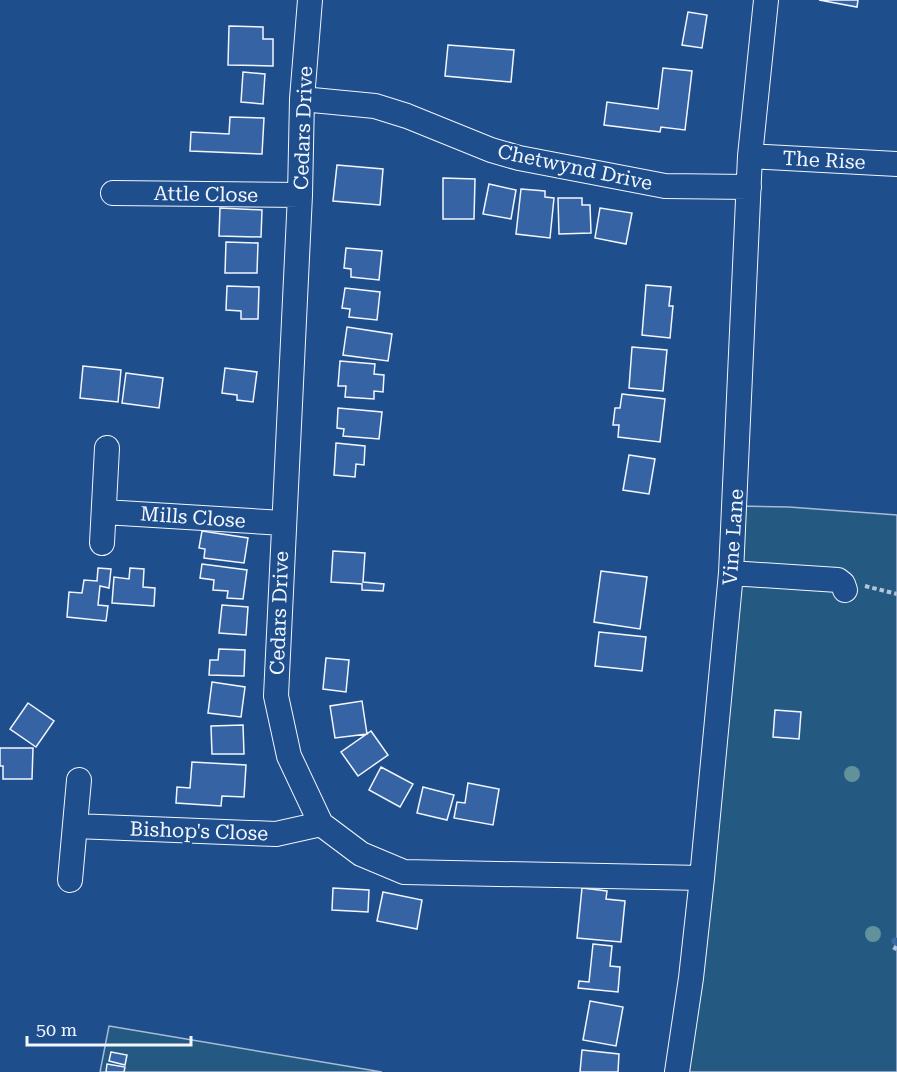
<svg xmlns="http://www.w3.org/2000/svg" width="897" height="1072" font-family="'Roboto Serif',serif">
<rect width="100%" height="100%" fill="#1f4e8c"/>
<path fill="#245a82" stroke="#a8bbd7" stroke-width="1.5" d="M735,506L789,507L897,515V1072H680Z
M109,1026L382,1072H100Z"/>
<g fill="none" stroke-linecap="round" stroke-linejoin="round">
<path stroke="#3b69a3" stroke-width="7" d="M895,941L897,943"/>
</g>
<path fill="#3563a3" stroke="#f2f6ff" stroke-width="1.5" d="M819,0H858L857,7Z
M688,12L707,15L702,48L682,45Z
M229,26L263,27V39H273V66L228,65Z
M448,45L514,50L511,82L445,76Z
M663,68L692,71L685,130L661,127L660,132L604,125L607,102L658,109Z
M243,72L265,74L263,104L241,102Z
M230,117L264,118L262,154L190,151L191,132L229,134Z
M337,165L383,169L380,205L333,201Z
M443,178L475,179L474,219H443Z
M489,184L516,190L511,219L483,214Z
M521,189L545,191V197L554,198L550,238L516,234Z
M558,198H582V205H590L591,233L559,234Z
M220,208L262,210L261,237L219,236Z
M600,208L632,213L626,244L595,238Z
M226,242L258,243L257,273H225Z
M346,248L382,251L379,280L351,277V269L344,268Z
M646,285L671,287L669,306H673L670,338L642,335Z
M227,286L259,287L258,319H241V311L226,310Z
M345,288L380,292L377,320L349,317L350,309L342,308Z
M347,327L392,334L388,361L343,355Z
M632,347L667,350L663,391L629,388Z
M340,361L375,364L374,374L384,375L383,392L374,391V399L345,397L346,386H338Z
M83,366L121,370L118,402L80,398Z
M225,368L257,372L253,402L237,400V395L222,393Z
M126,373L163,378L159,408L122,403Z
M622,394L665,399L660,442L618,437L619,425H613L615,408H620Z
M338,408L382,412L379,439L343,436L344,429L337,428Z
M336,443L365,446L364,465L356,464L355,477L334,475Z
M629,455L655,459L649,494L623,490Z
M202,531L248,538L244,563L204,558L205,549L199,548Z
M333,551L365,553L363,582L384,584L383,591L362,590V584L331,582Z
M202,564L247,570L243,599L227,598L228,591L213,590L214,580L200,578Z
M98,568L111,569L109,588L100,586L98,605L108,606L106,621L67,617L69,592L82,593L84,580L97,581Z
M130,568L144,569L143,587L155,588L154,606L112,603L114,577L129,579Z
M601,571L647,577L640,629L594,622Z
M222,605L248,607L246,635L219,633Z
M599,632L646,637L642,671L595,666Z
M219,649L245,650L244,676L209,675L210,660H218Z
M326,658L349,660L346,692L323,689Z
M212,682L245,687L241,717L208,713Z
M362,701L367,734L335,738L330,706Z
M28,703L54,721L36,747L10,729Z
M775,710L801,712L799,739L773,737Z
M243,725L244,754H212L211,726Z
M371,731L388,755L358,776L341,752Z
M0,748H33L32,779H3V766H0Z
M192,762L246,765L244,797L222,796L221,806L176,803L177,787L190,788Z
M381,767L413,784L400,807L369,790Z
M468,783L499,789L493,825L454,818L457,802L465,803Z
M423,787L454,795L447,820L417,813Z
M333,888L369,890L368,912L332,910Z
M582,888L607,891L606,899L625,901L621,942L577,938Z
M383,892L422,900L417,929L377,921Z
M593,944L612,946L610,966L620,967L618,992L578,988L579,981L589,982Z
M590,1001L623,1007L616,1046L583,1040Z
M582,1050L619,1054L618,1072H580Z
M111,1052L127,1055L125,1065L109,1061Z
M107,1064L125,1067L124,1072H106Z"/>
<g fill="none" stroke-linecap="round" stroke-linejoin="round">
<defs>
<path id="minor" d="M310,0L302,99L300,195L276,696L289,756L321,824L361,854L404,872L702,878
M302,99L375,106L407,116L491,150L519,158L665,186L749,187
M750,156L897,164
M113,193L300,195
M104,512L283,523
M102,543L107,448
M731,573L838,580L843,584L845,590
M75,826L276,834L321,824
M70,880L79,780
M677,1072L691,978L702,878L731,573L750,156L766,0"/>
</defs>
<use href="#minor" stroke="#f2f6ff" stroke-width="26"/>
<path stroke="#b3c4dc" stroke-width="4" stroke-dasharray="4.5 3" stroke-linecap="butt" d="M865,586L897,594
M894,950L897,945"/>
<use href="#minor" stroke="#1f4e8c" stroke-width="24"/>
</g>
<g fill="#61919a">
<circle cx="852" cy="774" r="8"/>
<circle cx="873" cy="934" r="8"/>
</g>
<g text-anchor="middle" stroke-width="4.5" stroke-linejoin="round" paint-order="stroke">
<g font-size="20" fill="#f2f6ff" stroke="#1f4e8c">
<text transform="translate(303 128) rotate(-88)" y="7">Cedars Drive</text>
<text transform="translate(824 160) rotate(3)" y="7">The Rise</text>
<text transform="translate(575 167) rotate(12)" y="7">Chetwynd Drive</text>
<text transform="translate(206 194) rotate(1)" y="7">Attle Close</text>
<text transform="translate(193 517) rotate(4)" y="7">Mills Close</text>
<text transform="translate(733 537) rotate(-86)" y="7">Vine Lane</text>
<text transform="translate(279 613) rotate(-88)" y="7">Cedars Drive</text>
<text transform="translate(199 831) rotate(2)" y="7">Bishop's Close</text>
</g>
</g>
<path d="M27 1036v9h164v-9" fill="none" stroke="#f2f6ff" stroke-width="3"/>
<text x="36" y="1036" font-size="18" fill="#f2f6ff" stroke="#1f4e8c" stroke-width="4.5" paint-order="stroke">50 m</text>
</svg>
